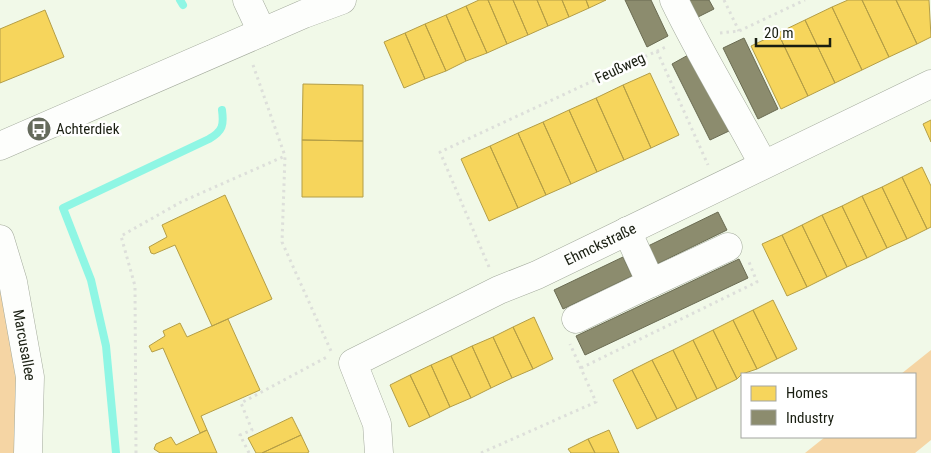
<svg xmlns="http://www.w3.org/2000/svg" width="931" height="453" font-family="'Roboto Condensed',sans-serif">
<rect width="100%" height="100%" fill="#f1f9e8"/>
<path fill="#f5d5a4" d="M0,224L17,280L39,453H0Z
M931,350V440L915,453H805L825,437H915V374H901Z"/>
<path fill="#f6d55c" stroke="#b49e46" d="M479,0H488L507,44L487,53L466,6Z
M488,0H513L528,35L507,44Z
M513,0H537L548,26L528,35Z
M537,0H562L569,17L548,26Z
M562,0H586L589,8L569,17Z
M586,0H606L589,8Z
M848,0H862L889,57L862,70L832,7Z
M862,0H896L917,44L889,57Z
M896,0H929L931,37L917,44Z
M466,6L487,53L466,61L446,15Z
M832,7L862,70L835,83L805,20Z
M45,10L64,57L0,83V29Z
M446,15L466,61L446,71L425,24Z
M805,20L835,83L808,96L778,33Z
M425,24L446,71L425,79L405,33Z
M405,33L425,79L404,88L384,42Z
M778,33L808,96L781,109L751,46Z
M650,73L679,135L651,148L623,85Z
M303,84L363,85V141L302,140Z
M623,85L651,148L624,160L596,98Z
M596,98L624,160L597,172L569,110Z
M569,110L597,172L571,184L543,122Z
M931,120V142L923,124Z
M543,122L571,184L546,195L518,133Z
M518,133L546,195L518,208L490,146Z
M302,140L363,141V197H302Z
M490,146L518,208L489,221L461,159Z
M922,167L931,186V227L927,229L902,177Z
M902,177L927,229L907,239L882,187Z
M882,187L907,239L887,248L862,196Z
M225,195L272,299L212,326L175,245L154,254L151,253L149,247L167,237L162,225Z
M862,196L887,248L867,258L842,206Z
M842,206L867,258L847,267L822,215Z
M822,215L847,267L827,277L802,225Z
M802,225L827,277L807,287L782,235Z
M782,235L807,287L787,296L762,244Z
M773,300L797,349L777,359L753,310Z
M753,310L777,359L757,369L733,320Z
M534,317L553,359L533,369L513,327Z
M228,319L260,390L201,416L207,430L200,433L163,348L152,352L149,346L165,336L163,331L180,323L187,337Z
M733,320L757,369L742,374L737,379L713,330Z
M513,327L533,369L512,378L493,337Z
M713,330L737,379L717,389L693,340Z
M493,337L512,378L491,388L472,346Z
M693,340L717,389L697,399L673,350Z
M472,346L491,388L471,398L451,356Z
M673,350L697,399L677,409L652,360Z
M451,356L471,398L450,407L431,365Z
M652,360L677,409L657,419L632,370Z
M431,365L450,407L430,417L410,375Z
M632,370L657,419L637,429L613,380Z
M410,375L430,417L409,427L390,385Z
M292,417L301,435L262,453H256L248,438Z
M207,430L217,453H160L154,449L156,444L171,437L176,445Z
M609,430L619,453H595L588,439Z
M301,435L309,452L307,453H262Z
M588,439L595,453H571L568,449Z"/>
<path fill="#8c8c6e" stroke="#6a6b52" d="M625,0H651L668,36L647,47Z
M686,0H709L714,9L696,18Z
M744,38L778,109L758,119L723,48Z
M690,54L729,131L710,140L672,64Z
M718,212L727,230L657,264L648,246Z
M623,257L632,276L563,309L554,290Z
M739,259L748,278L585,355L576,336Z"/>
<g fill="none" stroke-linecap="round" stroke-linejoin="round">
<path stroke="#8ff6e4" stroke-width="8" d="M180,0L183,5
M116,453L106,346L91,280L63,208L209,139C223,131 224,125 222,110"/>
<defs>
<g id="minor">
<path d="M247,0L262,32"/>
<path d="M674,0C701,56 734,109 763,164"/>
<path d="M0,146L304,14L342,0"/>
<path d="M627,231L651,283L728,247"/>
<path id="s1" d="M0,239L13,282L30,377L28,453"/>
<path d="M576,319L651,283"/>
<path id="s2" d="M379,453L377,424L353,363L499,290L537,275L931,84"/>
</g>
</defs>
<use href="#minor" stroke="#a3aa9c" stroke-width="29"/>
<path stroke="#dddfda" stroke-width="3" stroke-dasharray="2.5 4" stroke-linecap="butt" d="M724,0L739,31
M720,33L739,31L805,0
M657,51L708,165
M253,65L285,156
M489,267L440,152L668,46
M581,368L757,282L749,262
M136,453L135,286L121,236L181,202L285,156L282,242L331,351
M249,453L240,435L252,430L241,403L327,357
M481,453L596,402L570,344"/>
<use href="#minor" stroke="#fdfefc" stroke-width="28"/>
</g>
<defs>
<symbol id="bus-disc" viewBox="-11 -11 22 22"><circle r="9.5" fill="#656b5c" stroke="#fff"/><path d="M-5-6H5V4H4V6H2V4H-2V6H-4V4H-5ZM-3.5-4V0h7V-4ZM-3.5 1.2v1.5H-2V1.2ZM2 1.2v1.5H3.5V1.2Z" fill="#fff"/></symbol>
</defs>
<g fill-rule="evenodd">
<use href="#bus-disc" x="25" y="115" width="28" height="28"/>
</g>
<g text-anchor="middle" stroke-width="5" stroke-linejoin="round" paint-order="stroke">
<g font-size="15" fill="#191e11" stroke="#fff">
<text transform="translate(620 68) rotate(-25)" y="5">Feußweg</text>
<text dy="5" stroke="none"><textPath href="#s2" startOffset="369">Ehmckstraße</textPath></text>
<text dy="5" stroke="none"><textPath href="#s1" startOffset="109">Marcusallee</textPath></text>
</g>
<g font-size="15" fill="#191e11" stroke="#fff" text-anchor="start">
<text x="56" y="134">Achterdiek</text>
</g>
</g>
<rect x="741" y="373" width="175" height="65" fill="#ffffff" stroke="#a3a5a0"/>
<rect x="751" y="386" width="25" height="15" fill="#f6d55c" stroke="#a3a5a0"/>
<text x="786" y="398" font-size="15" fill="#191e11">Homes</text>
<rect x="751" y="410" width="25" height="15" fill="#8c8c6e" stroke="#a3a5a0"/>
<text x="786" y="423" font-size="15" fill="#191e11">Industry</text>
<path d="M756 38v8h74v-8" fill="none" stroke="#191e11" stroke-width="2.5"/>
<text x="764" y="38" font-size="15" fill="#191e11" stroke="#ffffff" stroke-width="4" paint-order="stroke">20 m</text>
</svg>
